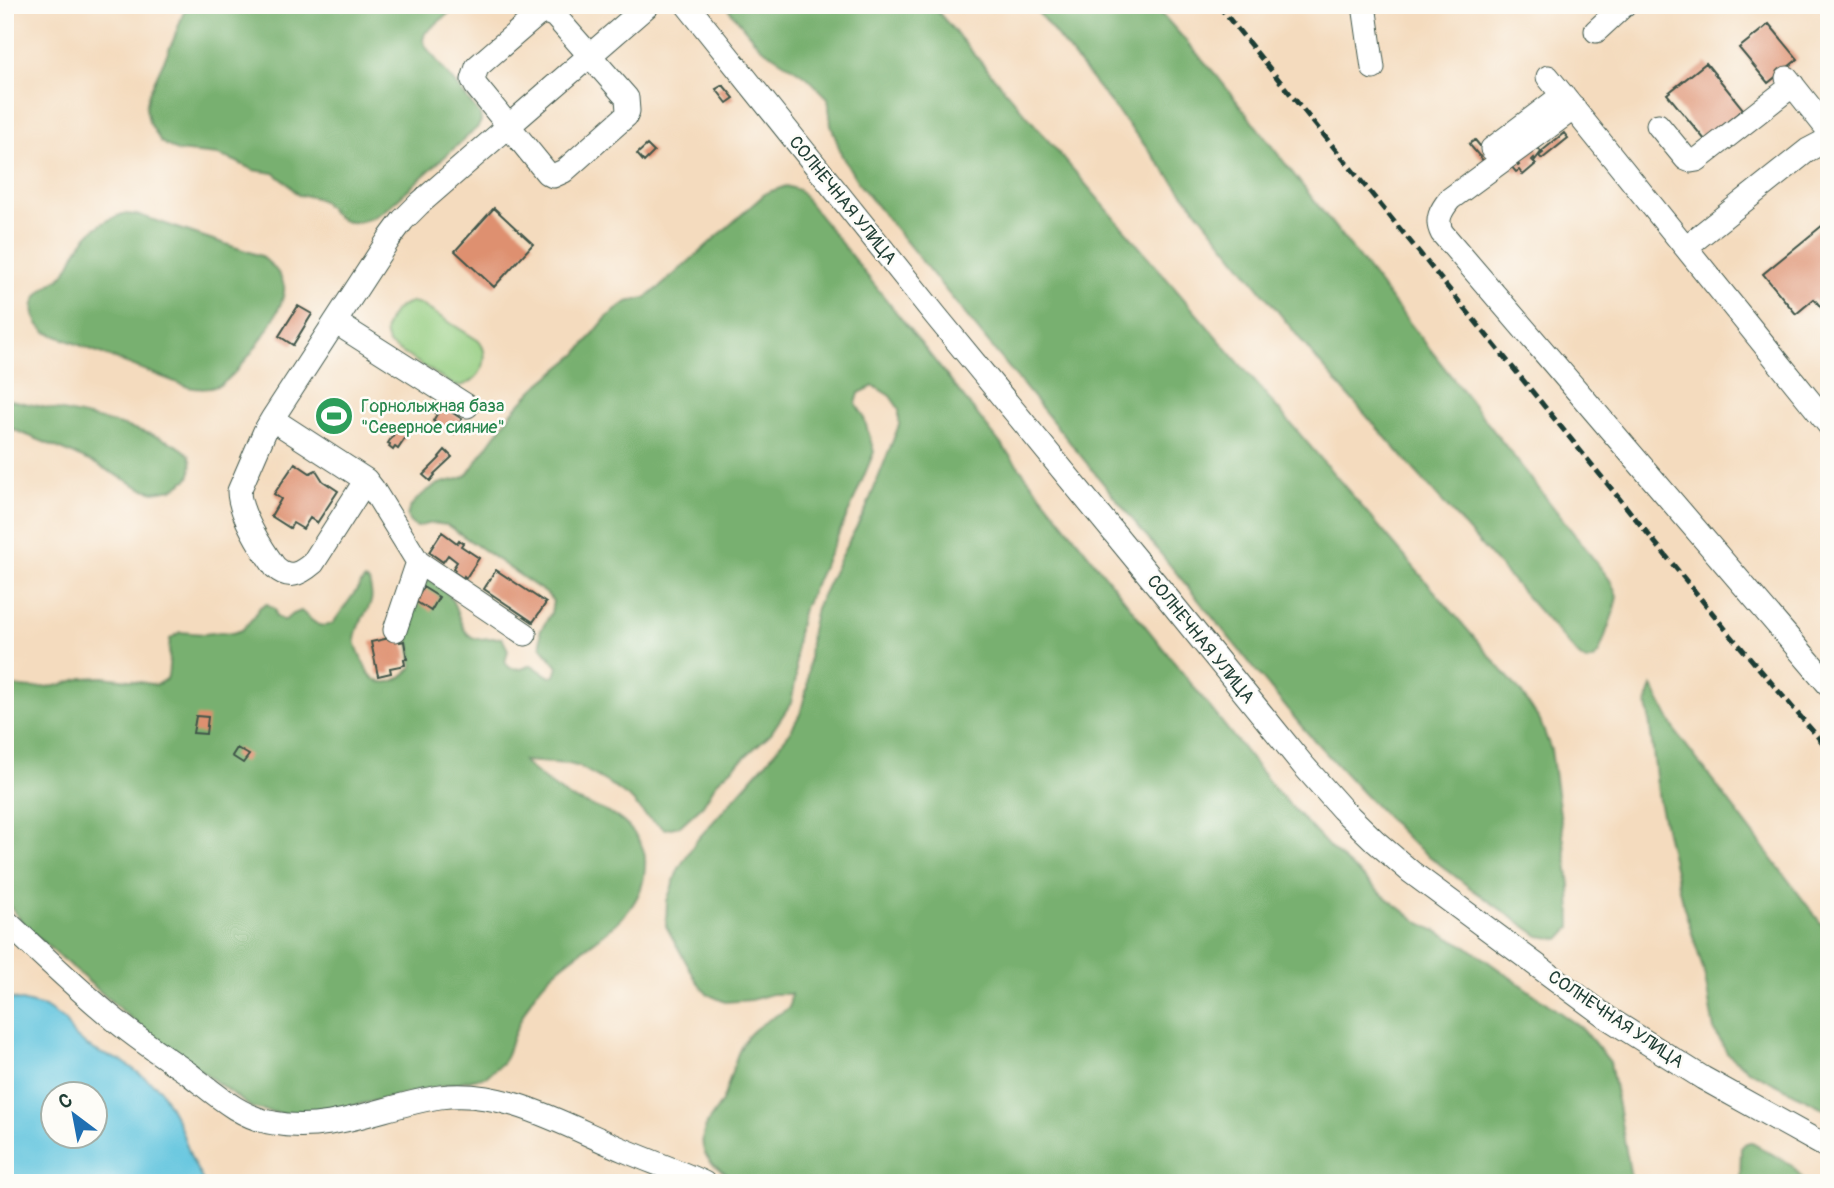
<svg xmlns="http://www.w3.org/2000/svg" width="1834" height="1188" font-family="Pangolin,sans-serif">
<rect width="100%" height="100%" fill="#fdfcf7"/>
<filter id="ink" filterUnits="userSpaceOnUse"><feTurbulence type="fractalNoise" baseFrequency=".0143" numOctaves="2"/><feDisplacementMap in="SourceGraphic" scale="14" xChannelSelector="R" yChannelSelector="G"/><feConvolveMatrix kernelMatrix="1 2 1 2 8 2 1 2 1" color-interpolation-filters="sRGB"/></filter>
<filter id="wash" filterUnits="userSpaceOnUse"><feTurbulence type="fractalNoise" baseFrequency=".00686" numOctaves="4" result="noise"/><feDisplacementMap in="SourceGraphic" scale="28" xChannelSelector="R" yChannelSelector="G"/><feGaussianBlur stdDeviation="1.57" result="paint"/><feColorMatrix in="noise" values="0 0 0 0 0 0 0 0 0 0 0 0 0 0 0 0 0 1.4 0 .05"/><feComposite in="paint" operator="in"/></filter>
<g filter="url(#wash)">
<rect width="100%" height="100%" fill="#f4dbbe"/>
<path fill="#95cd81" stroke="#5a855a" stroke-width="2" d="M412,302L420,304L479,341C494,359 477,387 455,386L390,345C378,328 394,305 412,302Z"/>
<path fill="#78b06f" stroke="#4c7652" stroke-width="2" d="M190,5H459L425,33L423,40L426,47L480,115L481,121L478,127L384,211C370,220 351,229 336,216C330,211 328,204 320,200C314,196 306,196 298,195L288,184L274,173L253,170L235,161L218,155L177,151L161,142L149,122L146,108L149,93L173,41L183,14Z
M725,5H932L1520,691L1540,721L1551,750L1570,885L1571,927L1560,939L1539,936L1473,890L1411,842L1363,793L1302,727L859,184L842,156L831,125L828,98L807,77L760,47Z
M1032,5H1154L1217,76L1610,580L1617,596L1614,611L1599,653L1594,659L1586,661L1579,656L1317,360Z
M786,186L799,190L1274,788L1330,848L1384,896L1420,923L1466,946L1583,1029L1610,1062L1632,1183H746C720,1172 691,1157 707,1124C711,1116 718,1109 722,1101C732,1079 734,1049 752,1032C762,1022 778,1015 789,1008L791,994H772L751,1000L725,1002L707,994L696,980L666,926L667,901L678,870L696,841L769,759L790,732L800,714L807,688L811,631L816,608L841,556L866,509L899,425V409L890,396L874,386L859,393L856,404L863,415L874,452L851,507L802,612L796,644V678L791,703L771,733L717,782L703,805L680,826L665,829L647,817L632,800L610,784L580,767L569,764L523,761C531,770 562,794 573,799C596,808 617,812 633,832C645,847 647,857 644,876C637,927 570,949 541,986C528,1001 521,1019 513,1037C510,1045 508,1055 503,1062C498,1067 492,1071 487,1076L329,1111L288,1115L252,1108L142,1028L28,929L5,901V686L33,688L56,686L83,678L103,677L129,680L156,685L167,679C171,668 168,652 170,639L180,632L204,634L221,632L233,633L242,630L254,617L260,607L267,604L275,609L276,616L284,621L291,615L301,611C312,620 319,631 333,623L364,580L369,582C378,609 361,611 356,634C354,642 357,647 360,655C366,668 371,685 389,682C398,681 406,673 412,667C412,653 411,642 405,629L423,580L429,579C435,584 443,588 448,594C460,607 458,637 479,639C487,639 494,637 502,638L508,650L505,663L510,668L522,669L531,665L550,677L555,676L558,667L541,646L540,632L551,613L553,601L547,594L447,525L431,523L417,527C391,516 425,490 439,484C448,480 457,481 466,476L513,411L534,389L577,354L607,317L627,302L645,298L660,287L766,193Z
M123,214L139,215L261,256C271,264 281,273 284,286C288,308 239,375 220,385C208,390 200,389 188,387L46,332C35,324 28,307 39,294C45,286 57,282 64,274C70,267 73,257 77,250C88,231 103,221 123,214Z
M5,399C37,406 178,431 190,457C193,463 191,472 189,478L173,489L154,492L141,488L90,461L5,426Z
M1652,686L1676,732L1829,934V1111L1748,1070L1727,1053L1714,1030L1704,972L1681,898L1659,801L1647,701Z
M1746,1143H1752L1792,1165L1806,1183H1740L1741,1148Z"/>
<path fill="#60c4de" stroke="#408089" stroke-width="2" fill-rule="evenodd" d="M5,997L45,1007L64,1020L73,1034L87,1046L102,1054L122,1061L160,1089L179,1124L192,1160L204,1183H5ZM52,1094H94V1136H52Z"/>
<g id="blocks">
<path fill="#de9070" d="M1769,24L1798,59L1768,83L1739,48Z
M1706,63L1743,109L1705,140L1667,94Z
M723,85L734,98L727,103L716,89Z
M1564,133L1568,138L1542,159L1539,156L1543,153L1542,151Z
M1475,140L1490,158L1485,163L1469,144Z
M647,145L654,152L644,162L637,154Z
M1537,146L1541,152L1535,160L1534,158L1532,160L1536,164L1523,175L1519,170L1516,172L1510,165L1514,162L1518,166L1519,165L1517,162Z
M494,208L533,244L494,287L455,251Z
M1829,220V317L1814,299L1796,314L1763,274Z
M298,306L312,314L293,345L279,336Z
M439,404L462,419L453,434L433,421L437,414L434,412Z
M402,426L406,429L405,432L408,434L398,449L395,447L393,450L389,447L390,444L388,443L398,428L400,429Z
M445,450L452,457L434,474L435,475L430,481L423,475L440,458L439,457Z
M295,463L310,473L316,470L323,481L338,491L317,523L310,518L303,529L293,523L290,528L271,516L281,499L274,494Z
M442,532L457,543L459,540L463,543L461,546L479,558L466,578L464,576L463,578L454,572L455,570L453,568L457,562L448,555L443,562L429,552Z
M496,570L546,603L533,622L484,589Z
M423,587L439,597L431,611L415,601Z
M399,636L400,642L404,641L407,659H404L405,665L390,668L391,673L378,676L371,642Z
M196,716L208,717L206,734L193,733Z
M237,748L249,755L243,763L232,756Z"/>
</g>
</g>
<g filter="url(#ink)">
<use href="#blocks" fill-opacity="0" stroke="#3f5549" stroke-width="2"/>
<g fill="none" stroke-linecap="round" stroke-linejoin="round">
<defs>
<path id="minor" d="M687,5L936,316L1157,585L1303,765L1342,809L1375,841L1411,872L1608,1018L1703,1078L1829,1148
M1364,5L1373,68
M542,13H548L555,16L627,98L628,111L626,116L564,171L553,176L547,173L476,86L473,80L477,67L536,16Z
M1596,31L1624,5
M1548,77L1829,425
M1787,78L1829,131
M1574,108L1450,199C1441,210 1435,220 1442,233L1829,685
M1658,125L1686,159L1691,161L1697,160L1793,85
M1492,149L1563,95
M1686,247L1808,150L1829,139
M335,322L467,406
M272,419L366,480L373,489L418,562L525,634
M366,480L313,563C300,574 289,580 275,567C262,549 239,513 239,491L265,431L272,419L389,239L403,220L419,204L648,5
M395,630L418,562
M5,920C41,954 77,989 115,1020C138,1039 163,1056 188,1073C214,1093 240,1118 274,1123C331,1134 385,1105 440,1097C505,1088 568,1127 626,1151C652,1162 678,1171 704,1183"/>
</defs>
<use href="#minor" stroke="#3f5549" stroke-width="25"/>
<use href="#minor" stroke="#fff" stroke-width="23"/>
<path stroke="#1f3d34" stroke-width="5" stroke-dasharray="10 5" stroke-linecap="butt" d="M1218,5L1727,631L1829,750"/>
</g>
</g>
<defs>
<symbol id="stadium-disc" viewBox="-11 -11 22 22"><circle r="9.5" fill="#2e9e5b" stroke="#fdfcf7"/><path d="M0-5a6.5 5 0 1 0 0 10a6.5 5 0 1 0 0-10ZM-3.5-1.8h7v3.6h-7Z" fill="#fff"/></symbol>
</defs>
<g fill-rule="evenodd">
<use href="#stadium-disc" x="312" y="394" width="44" height="44"/>
</g>
<g text-anchor="middle" stroke-width="5" stroke-linejoin="round" paint-order="stroke">
<g font-size="18" fill="#1f3d34" stroke="#fdfcf7">
<text transform="translate(843 200) rotate(51)" y="6">СОЛНЕЧНАЯ УЛИЦА</text>
<text transform="translate(1201 639) rotate(51)" y="6">СОЛНЕЧНАЯ УЛИЦА</text>
<text transform="translate(1616 1019) rotate(34)" y="6">СОЛНЕЧНАЯ УЛИЦА</text>
</g>
<g font-size="18" fill="#27864d" stroke="#fdfcf7" text-anchor="start">
<text x="361" y="412">Горнолыжная база<tspan x="361" dy="21">"Северное сияние"</tspan></text>
</g>
</g>
<rect width="1834" height="1188" fill="none" stroke="#fdfcf7" stroke-width="28"/>
<g transform="translate(74 1115) rotate(328)"><circle r="33" fill="#fdfcf7" stroke="#a4b0a9" stroke-width="2"/>
<path d="M0-5L12 26L0 18L-12 26Z" fill="#1f6fb2"/>
<text y="-10" font-size="19" font-weight="bold" text-anchor="middle" fill="#1f3d34">С</text>
</g>
</svg>
